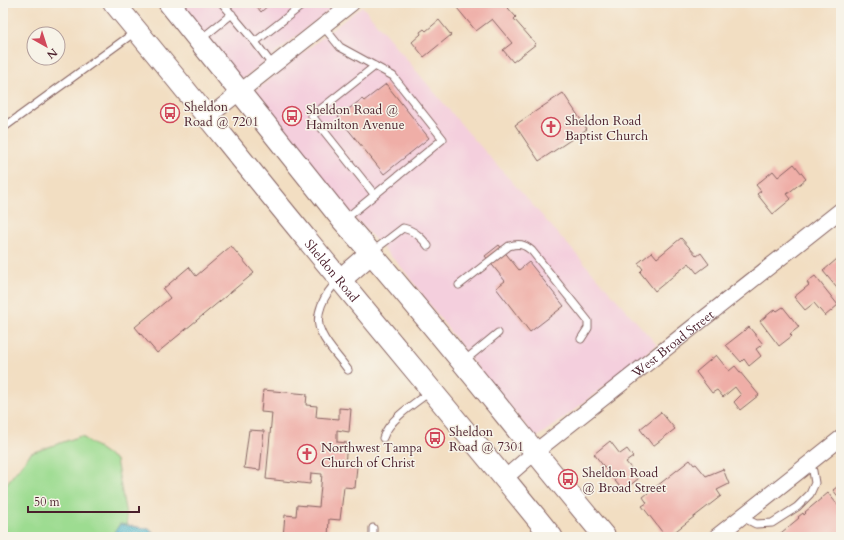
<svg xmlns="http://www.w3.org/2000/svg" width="844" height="540" font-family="Cardo,serif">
<rect width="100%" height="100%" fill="#f7f3e8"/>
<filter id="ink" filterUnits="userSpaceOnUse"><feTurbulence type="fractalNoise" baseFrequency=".025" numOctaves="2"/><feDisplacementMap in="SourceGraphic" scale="8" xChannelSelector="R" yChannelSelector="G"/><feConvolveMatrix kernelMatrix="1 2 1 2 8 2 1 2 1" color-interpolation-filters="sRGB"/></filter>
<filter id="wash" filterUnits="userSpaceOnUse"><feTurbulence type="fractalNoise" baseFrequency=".012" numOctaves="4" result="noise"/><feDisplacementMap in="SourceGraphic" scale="16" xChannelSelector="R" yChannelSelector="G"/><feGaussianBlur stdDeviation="0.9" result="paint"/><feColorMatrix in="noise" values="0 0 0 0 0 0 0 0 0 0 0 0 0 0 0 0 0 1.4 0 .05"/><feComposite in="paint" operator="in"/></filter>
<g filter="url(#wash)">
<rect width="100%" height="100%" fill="#f2dec2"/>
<path fill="#f4cfdd" d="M178,3H338L241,81Z
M362,6L466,130L657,345L564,418L536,438L472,361L403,269L341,204L251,94Z"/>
<path fill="#9ddc91" stroke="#747e5e" d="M81,436L116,460L128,526L120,524L111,537H3V488L31,453Z"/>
<path fill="#4ab3c8" stroke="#4a697a" d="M120,524L149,529L158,537H111Z"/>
<g id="blocks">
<path fill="#efaea7" d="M254,3H271L261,12Z
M463,3H514L508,8L516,17L514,19L536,44L513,62L503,50L512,43L492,19L476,31L457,8Z
M439,20L451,35L424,57L412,42L421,34L420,32L424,29L426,31Z
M386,84L429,138L384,174L338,117L362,99L364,101Z
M563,93L587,129L539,161L515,125Z
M794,164L806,179L787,194L791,199L773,214L757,194L761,191L756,185L773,171L778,177Z
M681,238L697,256L701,253L709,264L697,273L689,263L655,291L640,272L643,269L638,263L652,252L657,258Z
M499,245L519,270L529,262L564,306L530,332L496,288L505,281L485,256Z
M231,246L254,273L157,353L135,327L170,298L163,289L189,267L196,276Z
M837,259L839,262L841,260V293L823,271Z
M815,276L838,305L825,316L814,303L805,310L794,297L809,285L807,282Z
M783,307L799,327L790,334L792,336L779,346L760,321L775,309L777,311Z
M749,327L763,344L756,349L761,356L749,366L744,359L741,362L726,345Z
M716,355L729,371L735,366L759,395L740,410L734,402L741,395L735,387L723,397L717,390L712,393L696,372Z
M263,390L307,394L306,405L317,406L316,417L339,419V408L351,409L349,432L337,430V442L347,443L345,465L357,466L355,488L344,487L340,520L329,519L328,537H283L285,515L296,516L297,505L319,507L322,474L311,473L310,484L266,479L272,413L261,412Z
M661,412L675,429L653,446L640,429Z
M249,430L264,431L260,470L244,468Z
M610,441L620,454L627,449L633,457L626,462L639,478L623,491L594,454Z
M690,460L694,465L696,464L706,476L723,469L729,484L717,490L721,496L668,537H666L642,506L647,503L643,497Z
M841,484V500L833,490Z
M828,493L841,509V537H776L799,518L798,517L803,513L804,515L806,513L805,512Z"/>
</g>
</g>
<g filter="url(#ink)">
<use href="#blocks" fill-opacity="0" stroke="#856260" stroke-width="1"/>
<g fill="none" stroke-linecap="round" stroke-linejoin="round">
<defs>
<path id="service" d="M222,3L255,42
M323,26L340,47L393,76L443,139L344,220
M201,39L232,14
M273,66L255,42L305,3
M3,128L135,32
M374,194L312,116L375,66
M373,251L403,228C415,231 421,237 428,246
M338,281C325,293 312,316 322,334C328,347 340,358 348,370
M459,285L509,246C519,243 524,244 532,251L588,321V328L581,339
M464,361L498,333
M383,438C389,419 415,403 431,391
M742,517L756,524L772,523L797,507L810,494L815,483L813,471L809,463
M373,528V537"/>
<g id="minor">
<path d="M207,118L352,3"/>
<path id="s1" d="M505,478L535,452L841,210"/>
<path d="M716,537L841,438"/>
</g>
<g id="secondary">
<path id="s2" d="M114,3C180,82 244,163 309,242C390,341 472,438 552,537"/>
<path d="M169,3L343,221C434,323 517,432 605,537"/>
<path d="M340,280L371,253"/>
</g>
</defs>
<use href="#service" stroke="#856260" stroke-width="9"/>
<use href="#minor" stroke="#856260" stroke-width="17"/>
<use href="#secondary" stroke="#856260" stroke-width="23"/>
<use href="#service" stroke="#fff" stroke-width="7"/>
<use href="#minor" stroke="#fff" stroke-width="15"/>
<use href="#secondary" stroke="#fff" stroke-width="21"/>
</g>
</g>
<defs>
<symbol id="bus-ring" viewBox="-11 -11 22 22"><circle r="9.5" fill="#f7f3e8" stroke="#d1495b" stroke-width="1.5"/><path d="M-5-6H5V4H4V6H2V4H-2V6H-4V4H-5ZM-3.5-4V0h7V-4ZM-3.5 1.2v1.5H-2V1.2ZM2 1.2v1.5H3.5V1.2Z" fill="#d1495b"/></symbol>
<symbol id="church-ring" viewBox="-11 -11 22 22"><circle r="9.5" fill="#f7f3e8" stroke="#d1495b" stroke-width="1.5"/><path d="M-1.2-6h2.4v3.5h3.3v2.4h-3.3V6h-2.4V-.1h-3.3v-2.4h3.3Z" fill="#d1495b"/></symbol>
</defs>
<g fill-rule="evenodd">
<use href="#bus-ring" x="159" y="102" width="22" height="22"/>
<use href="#bus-ring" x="281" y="105" width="22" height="22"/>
<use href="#church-ring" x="540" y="116" width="22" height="22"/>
<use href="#bus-ring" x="424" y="427" width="22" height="22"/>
<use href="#church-ring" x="296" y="443" width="22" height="22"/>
<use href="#bus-ring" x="557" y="468" width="22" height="22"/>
</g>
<g text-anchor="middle" stroke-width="3" stroke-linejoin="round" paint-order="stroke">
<g font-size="13" fill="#4a1f2b" stroke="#f7f3e8" text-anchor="start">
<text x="184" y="111">Sheldon<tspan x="184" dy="15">Road @ 7201</tspan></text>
<text x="306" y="114">Sheldon Road @<tspan x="306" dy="15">Hamilton Avenue</tspan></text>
<text x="565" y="125">Sheldon Road<tspan x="565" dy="15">Baptist Church</tspan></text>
<text x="449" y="436">Sheldon<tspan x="449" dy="15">Road @ 7301</tspan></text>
<text x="321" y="452">Northwest Tampa<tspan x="321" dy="15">Church of Christ</tspan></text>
<text x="582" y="477">Sheldon Road<tspan x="582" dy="15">@ Broad Street</tspan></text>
</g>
<g font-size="13" fill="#4a1f2b" stroke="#f7f3e8">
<text dy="5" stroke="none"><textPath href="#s2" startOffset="345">Sheldon Road</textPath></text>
<text dy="5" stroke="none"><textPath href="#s1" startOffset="215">West Broad Street</textPath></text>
</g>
</g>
<rect width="844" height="540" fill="none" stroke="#f7f3e8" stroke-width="16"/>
<g transform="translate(46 46) rotate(141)"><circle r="19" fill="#f7f3e8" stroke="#b29e9c"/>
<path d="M0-3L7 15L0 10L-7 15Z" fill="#d1495b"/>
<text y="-6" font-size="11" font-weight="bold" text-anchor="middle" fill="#4a1f2b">N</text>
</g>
<path d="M28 506v6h111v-6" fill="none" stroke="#4a1f2b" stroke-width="2"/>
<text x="34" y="506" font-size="12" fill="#4a1f2b" stroke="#f7f3e8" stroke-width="3" paint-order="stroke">50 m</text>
</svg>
